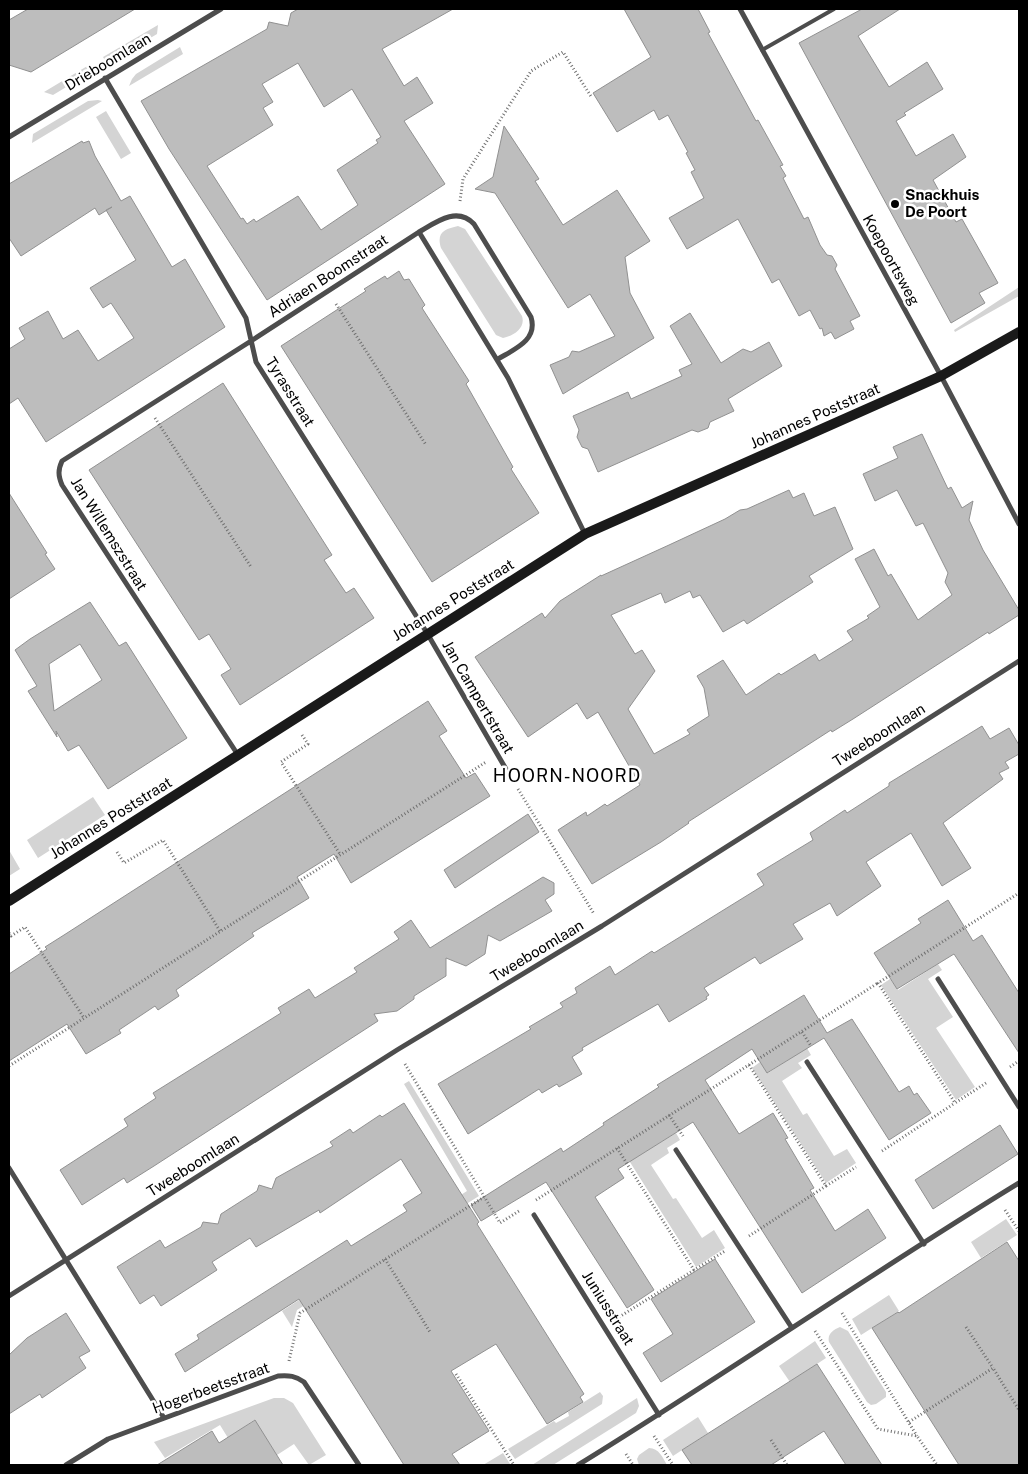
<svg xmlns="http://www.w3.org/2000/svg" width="1028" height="1474" font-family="'Public Sans',sans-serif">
<rect width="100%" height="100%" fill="#fff"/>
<path fill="#d4d4d4" d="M158,25L157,34L107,64L103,57Z
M180,47L183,54L129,86L132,79L136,74Z
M89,65L93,71L53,95L44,92Z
M98,100L102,101L32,143L33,134L88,101Z
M106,111L131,153L121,159L96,117Z
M458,226L465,229L522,316C526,328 513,336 503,338L496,335L441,248C436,232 445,229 458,226Z
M1019,287V296L955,332L954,330Z
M93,797L105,815L38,858L27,840Z
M9,850L20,869L9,876Z
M938,964L942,970L928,979L953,1017L936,1028L975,1087L956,1100L881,985L890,979L898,990Z
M807,1048L811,1055L798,1063L802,1068L782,1081L803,1115L807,1113L834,1156L847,1149L856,1163L826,1183L752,1068L760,1062L768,1073Z
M409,1081L479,1196L297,1310L292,1327L282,1311L467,1191L404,1084Z
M676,1133L680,1140L667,1148L669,1153L651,1165L673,1199L676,1198L702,1238L714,1230L725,1248L696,1267L623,1151L635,1158Z
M1006,1219L1017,1235L981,1258L971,1242Z
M889,1295L899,1311L861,1335L852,1319Z
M840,1327L848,1331L886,1392V1397L876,1404L871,1405L867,1402L829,1342C827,1334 833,1330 840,1327Z
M815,1341L826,1358L790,1382L779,1366Z
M600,1392L603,1396L602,1404L515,1459L508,1449L554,1421L556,1423L569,1416L568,1412Z
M274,1398H284L293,1403L326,1455L309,1465L294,1444L277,1455L254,1420L228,1438L220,1425L165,1458L154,1442Z
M637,1398L639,1406L636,1413L553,1465H532Z
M698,1417L708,1433L673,1456L663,1440Z
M649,1448C659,1448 663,1458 667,1465H639L637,1459L639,1455Z
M503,1453L510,1464L507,1465H483Z"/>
<path fill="#bdbdbd" stroke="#919191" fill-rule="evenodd" d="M28,9H135L31,72L9,65V20Z
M298,9H453L382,49L404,86L417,77L433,103L404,121L445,184L267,300L169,149L141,101L267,29L269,22L288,26L291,13ZM298,63L324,107L352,89L381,137L376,140L378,143L337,170L358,205L321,230L298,196L256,222L254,219L247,224L243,218L241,219L207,166L273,125L263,108L273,102L262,84Z
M624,9H698L710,32L708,33L756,121L758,120L783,165L780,166L786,176L783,178L804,219L808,217L820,245L827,255L832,256L837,265L835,269L860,316L850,321L854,329L835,339L831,332L824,336L822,328L820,329L810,310L799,316L779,279L772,283L738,219L687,249L669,218L704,198L691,172L695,170L686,153L688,152L668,115L659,120L654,110L617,132L593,93L651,57Z
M862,9H900L858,36L889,87L927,62L943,89L904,113L906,115L896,121L916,156L953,134L966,157L933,180L956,222L962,219L998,283L979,293L985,303L951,323L799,43Z
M504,126L539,179L535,181L563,225L617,190L650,241L625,257L630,293L654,338L563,394L550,365L569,357L572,351L579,352L615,336L590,294L568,308L495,193L475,189L493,177Z
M82,141L83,143L89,141L95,156L121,201L130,196L172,267L185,259L225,327L46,442L18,398L9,404V349L25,339L19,328L48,311L63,339L78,330L98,361L134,338L111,303L103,308L90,288L136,260L106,210L112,207L99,215L95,208L21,256L9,238V184Z
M399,271L404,280L409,279L425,305L422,308L469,381L466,384L513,467L511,469L539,513L432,582L281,346L366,291L364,289L385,276L387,279Z
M690,313L721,363L743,349L751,352L769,342L782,366L728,399L734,411L710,422L708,428L698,432L692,430L598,472L588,449L582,447L577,437L579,430L573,416L628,392L631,399L682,376L679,370L692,364L670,326Z
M223,383L332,555L324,560L346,593L354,588L374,618L240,705L221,675L231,669L209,634L199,640L89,470Z
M922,434L948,489L951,487L962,508L973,501L969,520L983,550L1019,610V615L989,634L988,632L853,719L832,732L831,730L688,822L689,823L661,842L592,884L558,830L586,812L587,816L605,804L607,806L640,785L598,712L587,719L577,703L528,737L475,657L542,613L545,618L560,601L601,575V576L669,545L725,519L740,510L747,509L789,490L793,498L804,493L814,516L835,507L853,549L809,576L813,582L747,624L744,620L723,632L700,595L693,598L690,591L665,603L661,593L611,615L635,654L642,650L655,671L628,709L654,754L690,734L687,730L709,716L704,688L697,676L723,660L746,695L779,673L781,675L815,654L819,661L853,640L847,631L869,618L867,616L880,607L855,559L874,549L888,576L891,574L918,620L952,595L945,582L948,573L923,523L916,526L897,490L875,501L863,474L898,458L893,447Z
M9,493L47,553L45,554L55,569L9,599Z
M90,602L119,646L126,642L187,738L108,789L79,745L68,751L56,731L57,737L28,691L37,686L15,650L30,639ZM80,644L102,680L54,711L49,664Z
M428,701L447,731L439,736L466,778L475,773L490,796L351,883L334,854L297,877L309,898L252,933L254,936L176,990L179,996L158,1010L155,1006L119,1030L121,1033L86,1054L67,1024L9,1061V974L47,949L45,947L64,935Z
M982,726L990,739L1009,728L1019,745V754L1005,762L1009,768L999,773L1003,779L943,823L971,868L942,886L911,833L866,862L881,886L837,916L830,903L793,924L803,939L760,964L755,957L704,988L709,995L706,997L707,999L669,1022L658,1004L582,1048L583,1050L572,1057L582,1074L559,1087L557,1084L542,1093L539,1089L468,1134L438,1084L531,1029L529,1027L563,1007L560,1003L577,993L575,988L610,966L615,975L652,951L654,953L764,885L757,874L813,840L810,833L845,810L847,813L889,786V783Z
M528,814L539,832L455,888L444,870Z
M543,877L554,883V894L545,900L552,911L500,941L488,935L485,954L466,966L446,958V976L414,996V999L397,1011L374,1014L378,1021L154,1166L127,1183L124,1178L82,1205L60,1170L128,1126L124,1119L156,1098L153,1093L281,1013L278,1008L309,989L315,998L357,972L354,968L399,939L394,932L411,920L430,948Z
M948,900L973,941L982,935L1019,993V1053L954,954L897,989L874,953L921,923L918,919Z
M804,995L827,1033L852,1019L899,1092L909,1086L914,1095L917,1093L931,1113L889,1140L824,1038L767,1073L752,1049L705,1080L739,1134L773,1113L788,1138L785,1139L814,1188L810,1190L835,1231L868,1209L886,1238L802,1293L693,1122L618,1169L624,1178L595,1197L654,1290L627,1308L546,1182L481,1221L471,1205L561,1148L563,1152L604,1125L603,1123L659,1087L657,1085Z
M404,1103L479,1222L477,1224L584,1394L580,1397L583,1402L547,1424L496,1344L451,1371L489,1431L452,1454L460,1465H404L299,1299L185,1372L175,1354L199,1339L197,1335L347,1240L351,1246L407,1211L403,1205L422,1193L401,1159L320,1213L319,1210L256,1247L250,1238L212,1262L217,1270L161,1306L154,1295L140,1304L117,1267L160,1240L165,1248L201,1227L203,1222L218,1224L221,1214L257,1191L259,1185L272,1189L276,1178L333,1146L330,1142L350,1129L353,1133L380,1115L382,1117Z
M1000,1125L1018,1154L933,1209L915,1180Z
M1007,1242L1019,1261V1465H959L872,1328L898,1312L899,1313Z
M715,1259L755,1322L661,1382L643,1353L673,1334L651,1299Z
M66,1313L90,1351L79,1357L86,1368L42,1398L40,1394L9,1414V1355L27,1338Z
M817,1364L882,1465H846L824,1431L771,1465H692L682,1450Z
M255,1420L283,1465H157L212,1431L219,1443Z"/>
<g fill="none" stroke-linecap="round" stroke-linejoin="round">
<path stroke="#6f6f6f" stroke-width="3" stroke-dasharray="1 2.5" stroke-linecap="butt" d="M460,201L463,179L531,71L563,52L592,98
M336,304L426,445
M155,418L251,567
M302,735L308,744L281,762L340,854
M518,789L594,914
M117,852L124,863L163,840L220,931
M9,933L11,936L25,927L84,1018
M802,1032L811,1046
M405,1064L500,1223L519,1211
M749,1065L826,1186L856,1167
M9,1066L486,762
M1010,1067L1019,1061
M986,1083L955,1103L878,983L1019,893
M669,1115L683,1136
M617,1148L694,1270L725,1251
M882,1151L955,1103
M536,1200L878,983
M1005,1210L1019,1231
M749,1236L826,1186
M385,1259L430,1332
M842,1313L917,1436
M616,1319L694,1270
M966,1327L993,1368
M815,1331L878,1429L917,1436L937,1465
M289,1361L300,1313L484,1197
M456,1374L514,1465
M909,1422L993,1368L1019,1410
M654,1436L673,1465
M771,1440L787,1465
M626,1454L633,1465"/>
<path stroke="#4d4d4d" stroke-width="4" d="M762,50L834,9"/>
<path stroke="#4d4d4d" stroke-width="5" d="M740,9L941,376L1019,524
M105,78L246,318L256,362L427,633L510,776
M9,137L221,9
M419,232L508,378L585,534
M238,755L62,485C58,475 58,470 62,461L251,341L419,232C436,222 457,206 474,224L531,317C538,340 515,349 498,359
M938,979L1019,1107
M807,1062L924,1244
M676,1150L792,1328
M9,1168L164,1418
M534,1215L659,1415
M9,1296L397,1050L602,926L1019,661
M66,1465L108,1439L278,1376C289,1375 296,1376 304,1382L359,1465
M578,1465C726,1374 870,1274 1019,1183"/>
<path stroke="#1a1a1a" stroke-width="10" d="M9,901L585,534L941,376L1019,332"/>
</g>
<circle fill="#000" stroke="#fff" stroke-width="2" cx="895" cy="204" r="5"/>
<g text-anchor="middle" stroke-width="5" stroke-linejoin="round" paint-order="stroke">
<g font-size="15" fill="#000" stroke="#fff">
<text transform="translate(108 62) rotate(-31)" y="5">Drieboomlaan</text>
<text transform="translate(891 260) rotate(61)" y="5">Koepoortsweg</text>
<text transform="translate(328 276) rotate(-33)" y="5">Adriaen Boomstraat</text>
<text transform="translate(290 392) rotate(58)" y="5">Tyrasstraat</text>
<text transform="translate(815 416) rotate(-24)" y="5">Johannes Poststraat</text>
<text transform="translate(109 534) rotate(58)" y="5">Jan Willemszstraat</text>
<text transform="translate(453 600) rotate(-32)" y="5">Johannes Poststraat</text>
<text transform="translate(478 697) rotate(60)" y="5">Jan Campertstraat</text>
<text transform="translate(879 735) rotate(-32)" y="5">Tweeboomlaan</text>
<text transform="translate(111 818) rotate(-32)" y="5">Johannes Poststraat</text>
<text transform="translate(537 951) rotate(-31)" y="5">Tweeboomlaan</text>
<text transform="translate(193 1165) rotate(-32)" y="5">Tweeboomlaan</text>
<text transform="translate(608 1308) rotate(58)" y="5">Juniusstraat</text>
<text transform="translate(211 1388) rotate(-20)" y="5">Hogerbeetsstraat</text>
</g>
<g font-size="15" font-weight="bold" fill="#000" stroke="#fff" text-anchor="start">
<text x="905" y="200">Snackhuis<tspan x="905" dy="17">De Poort</tspan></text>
</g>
<g font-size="18" letter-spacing="1" fill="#000" stroke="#fff">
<text x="567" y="782">HOORN-NOORD</text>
</g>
</g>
<rect width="1028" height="1474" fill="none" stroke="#000000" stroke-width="20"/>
</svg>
